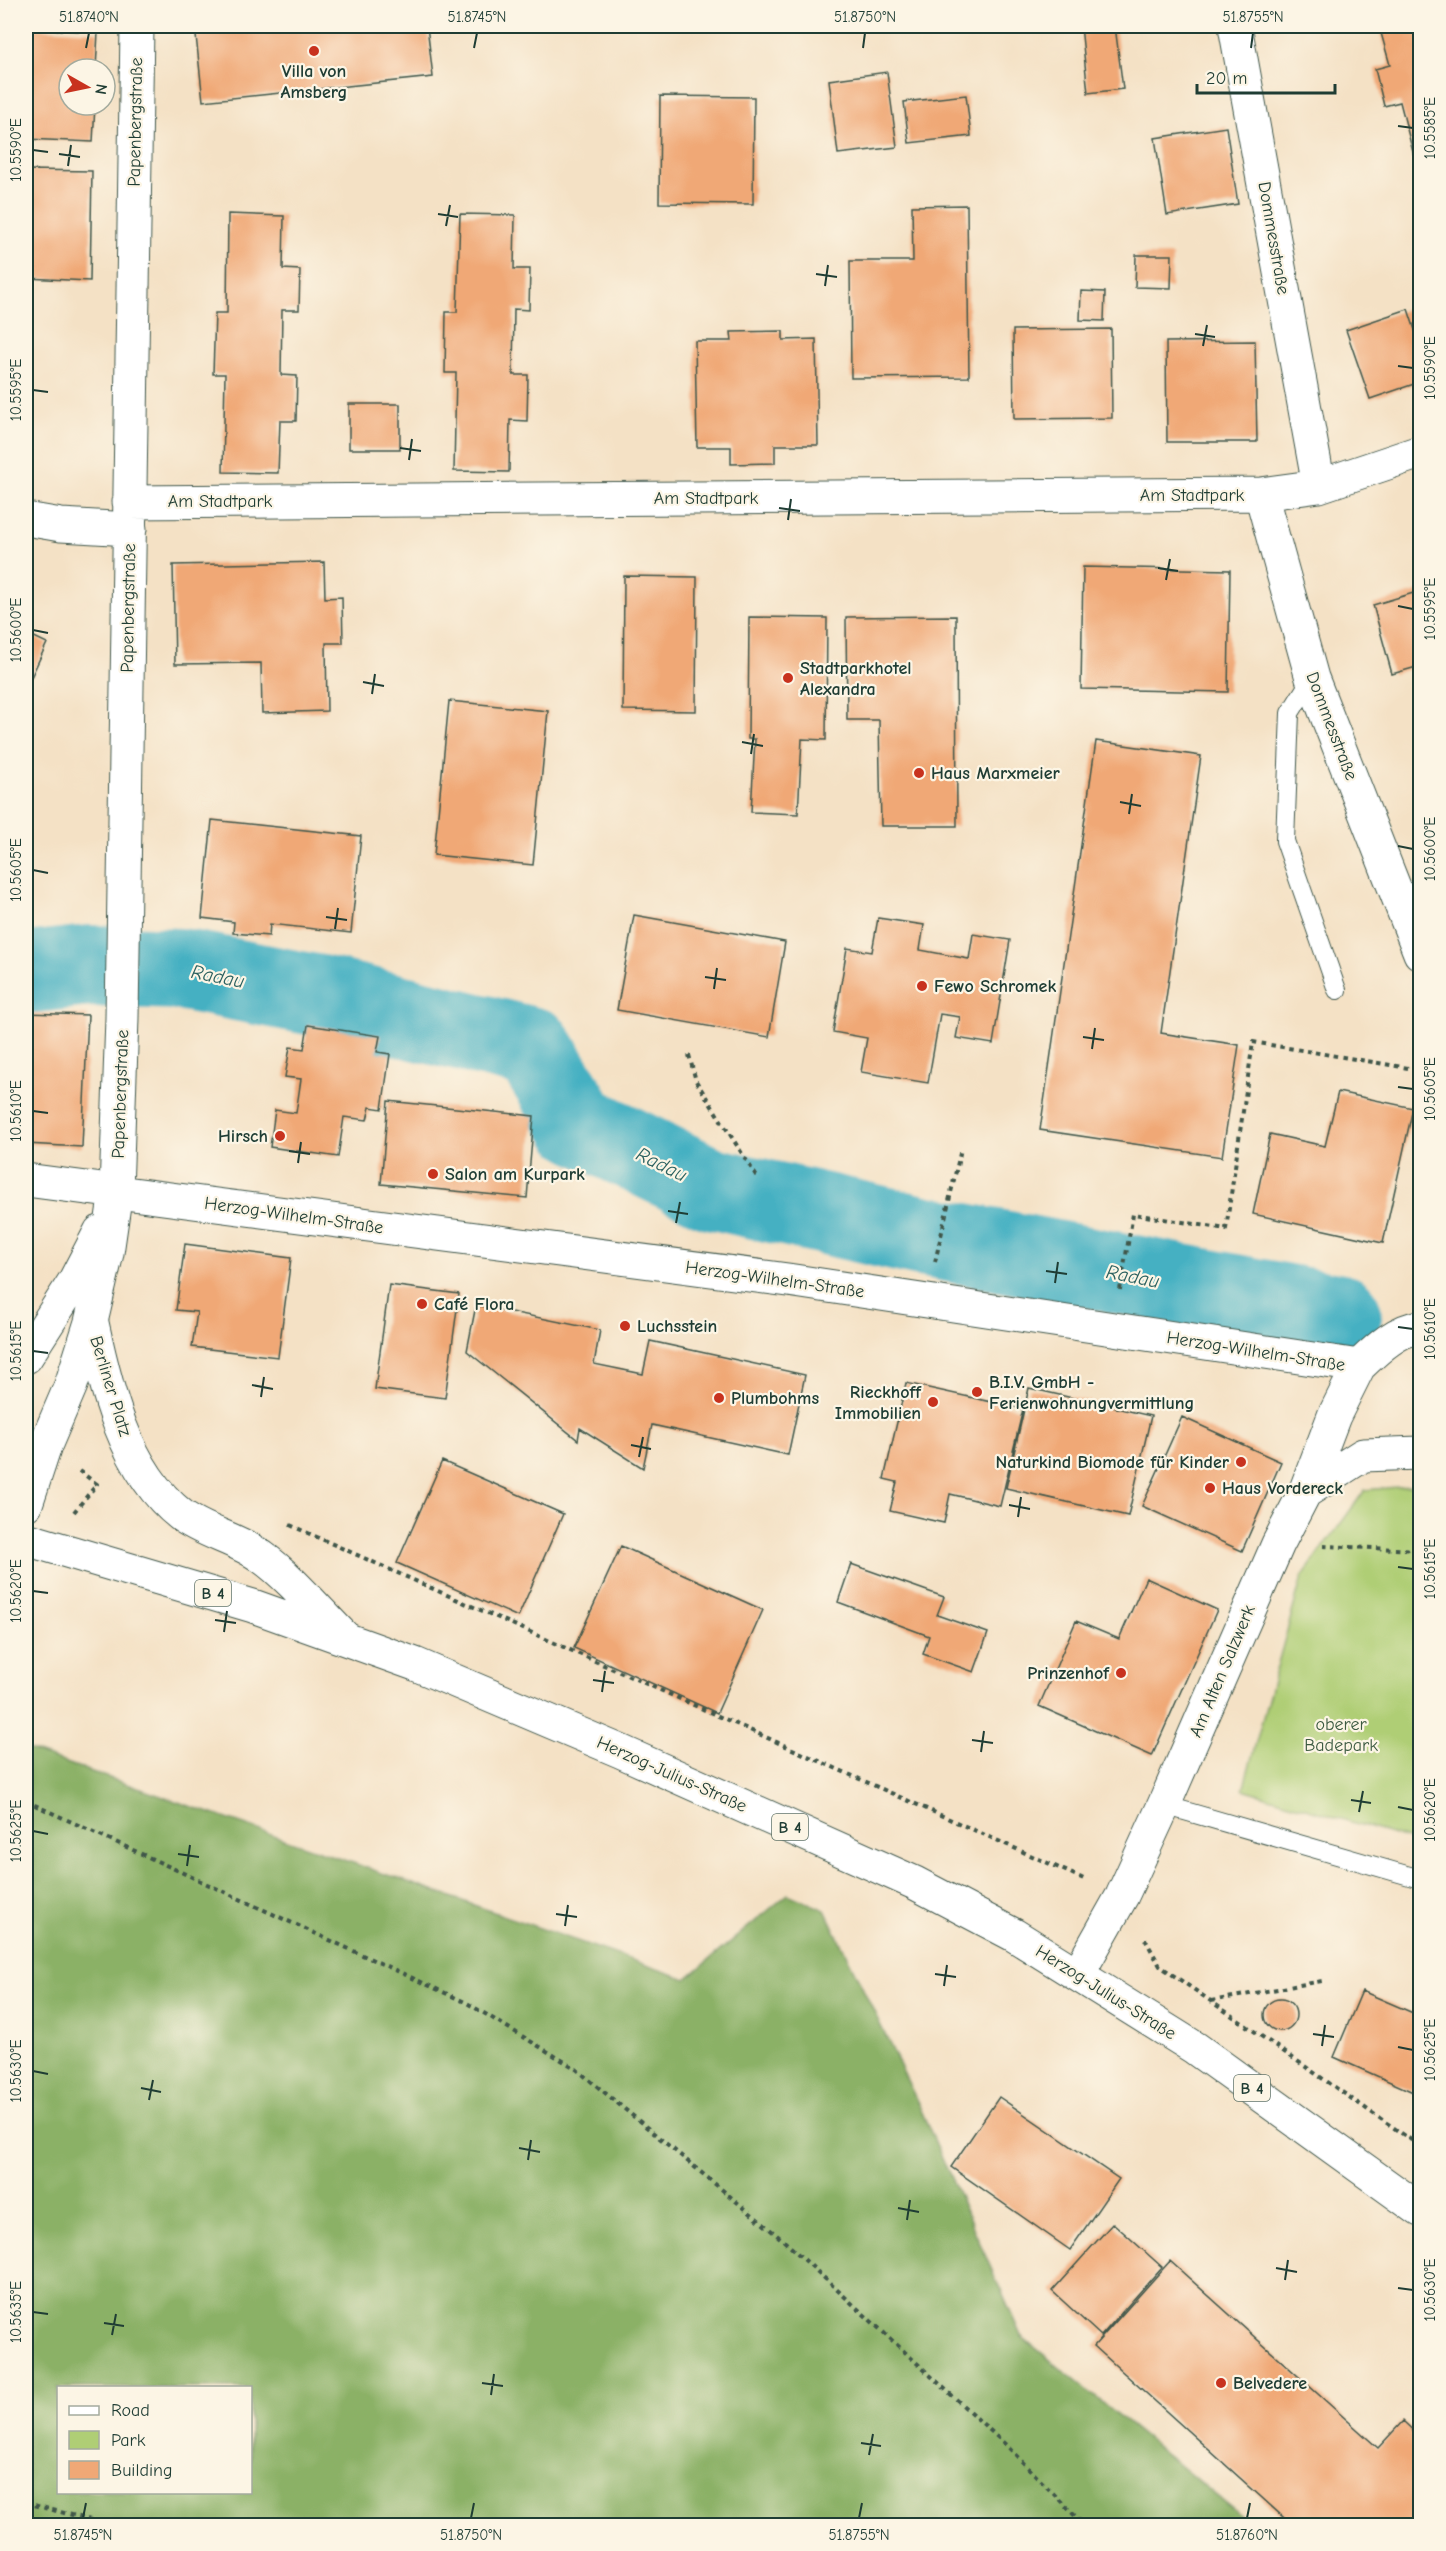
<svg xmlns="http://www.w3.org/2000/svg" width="1446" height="2551" font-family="'Comic Neue',sans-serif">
<rect width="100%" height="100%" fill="#fcf5e5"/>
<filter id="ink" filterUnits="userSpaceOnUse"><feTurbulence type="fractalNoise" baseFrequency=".0167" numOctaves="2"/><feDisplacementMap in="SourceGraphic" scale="12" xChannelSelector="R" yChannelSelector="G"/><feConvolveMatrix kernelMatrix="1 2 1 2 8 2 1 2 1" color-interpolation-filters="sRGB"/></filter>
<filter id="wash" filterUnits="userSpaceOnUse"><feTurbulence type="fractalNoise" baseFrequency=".008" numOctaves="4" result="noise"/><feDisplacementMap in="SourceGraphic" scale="24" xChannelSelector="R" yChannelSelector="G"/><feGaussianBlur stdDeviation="1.35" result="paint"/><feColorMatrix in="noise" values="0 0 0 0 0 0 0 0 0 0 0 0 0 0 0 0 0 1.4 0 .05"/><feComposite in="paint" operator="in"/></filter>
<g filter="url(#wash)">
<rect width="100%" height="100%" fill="#f4e1c5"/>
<path fill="#afce75" stroke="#678654" stroke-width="1.5" d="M1420,1485V1843L1243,1789L1302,1577L1365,1490Z"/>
<path fill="#8bb166" stroke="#55774d" stroke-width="1.5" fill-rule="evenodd" d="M26,1749L686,1979L788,1894L825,1910L917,2101L1021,2336L1252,2525H26ZM58,2388H250V2492H58Z"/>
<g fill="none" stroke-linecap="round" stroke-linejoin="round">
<path stroke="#44b0c2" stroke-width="82" d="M26,973L89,966L180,969L320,996L533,1048L580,1124L711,1188L922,1236L1341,1315"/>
</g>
<g id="blocks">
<path fill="#f0a876" d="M195,26H427L433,77L203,101Z
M1081,26H1115L1123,89L1088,93Z
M1409,26H1420V154L1414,156L1400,102L1384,106L1375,69L1390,65L1381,33Z
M26,28L98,32L96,69H69V105H95L93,142L26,139Z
M887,72L897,147L838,154L829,80Z
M966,95L971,136L909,143L904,102Z
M660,96L754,97L753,204L659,203Z
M1226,127L1238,204L1167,215L1155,138Z
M26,170L92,171L90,281L26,278Z
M967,205L969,377L851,378L850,261H913L912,206Z
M228,214L284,216L283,269L300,270L299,310H282L281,375L297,376L296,421H280L278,473L223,472L225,374H213L215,313H227Z
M460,214L515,215L514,269H530L529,310L514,309L513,375H528L527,421L510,420L509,472L454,471L456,373H445L446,312H457Z
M1136,255H1172L1171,288L1135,287Z
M1081,291L1105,292L1104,321L1080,320Z
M1408,309L1420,345V382L1370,399L1346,330Z
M1111,329L1112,418L1014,419L1013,330Z
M783,331V340L816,339L818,445H775V463L731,464V447H697L695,341H732L731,332Z
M1255,341L1257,442H1167L1166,342Z
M349,404H400V449H349Z
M324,562L325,598L342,597L343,643H326L327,711L262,713L261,663L175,664L173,565Z
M1083,567L1230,570L1228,692L1081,689Z
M624,576L697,577L696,711L623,710Z
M1420,591V666L1392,674L1373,605Z
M956,616L957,826H881L879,720H847L846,617Z
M749,617L827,618L826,740L802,739L798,814L751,812L755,739H748Z
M26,633L47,643L26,688Z
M449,701L548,711L533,865L434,855Z
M1096,741L1201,756L1161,1033L1239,1045L1222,1157L1040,1130Z
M212,820L361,836L351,933L270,924L269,936L233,933L234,922L202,918Z
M634,915L785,942L769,1037L617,1010Z
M878,918L924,925L920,950L969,959L973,934L1010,940L993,1044L956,1038L960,1017L940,1014L928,1083L861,1072L867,1038L833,1032L847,948L872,952Z
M26,1013L88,1015L82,1147L26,1144Z
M308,1025L380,1036L377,1052L390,1054L382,1109L370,1107L367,1120L344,1117L338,1157L270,1147L275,1110L296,1113L301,1079L285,1077L290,1047L304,1049Z
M1338,1092L1413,1108L1383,1243L1253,1214L1270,1134L1325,1146Z
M388,1101L534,1116L527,1198L381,1184Z
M185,1244L291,1258L278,1357L192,1347L197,1312L176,1310Z
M389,1285L459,1294L445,1398L375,1389Z
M476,1305L600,1330L594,1364L643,1374L650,1341L805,1375L788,1455L652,1425L643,1468L580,1428L578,1440L467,1351Z
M906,1383L1023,1409L1000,1506L950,1494L944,1523L890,1511L897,1482L884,1479Z
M1029,1388L1151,1416L1128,1516L1006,1488Z
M1182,1417L1281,1462L1242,1551L1142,1506Z
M442,1461L563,1514L518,1617L397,1563Z
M621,1546L763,1610L717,1713L574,1648Z
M851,1564L944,1597L937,1615L988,1633L974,1672L923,1654L929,1636L838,1602Z
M1146,1578L1217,1610L1152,1756L1039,1706L1076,1621L1119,1639Z
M1362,1991L1420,2016V2076L1413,2092L1334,2057Z
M1264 2015a16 16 0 1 1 32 0a16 16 0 1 1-32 0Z
M999,2097L1119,2179L1070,2250L951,2167Z
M1113,2223L1162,2267L1101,2336L1052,2291Z
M1170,2261L1378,2448L1403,2421L1420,2437V2526H1293L1094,2346Z"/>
</g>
</g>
<g filter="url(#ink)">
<use href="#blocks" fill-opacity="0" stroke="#3f564a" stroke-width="1.5"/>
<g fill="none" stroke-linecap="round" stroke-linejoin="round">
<defs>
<path id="lane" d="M1312,678L1290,713L1285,841L1337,990
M1164,1805L1420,1879"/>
<path id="street" d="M1235,26L1319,486
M1261,494L1312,678L1420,953
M129,502L1261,494L1319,486L1420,452
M26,519L61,525L130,529
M26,1180L788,1280L1359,1366C1376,1350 1396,1330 1420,1327
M92,1323C106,1388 125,1471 181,1515C205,1533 238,1539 262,1557C289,1576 320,1613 344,1637
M26,1357L74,1282L100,1232
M1305,1492L1363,1455L1420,1453
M26,1504L45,1446L71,1385L91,1322L107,1253L116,1191L122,1018L137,26
M1078,1974L1122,1896L1164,1805L1278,1544L1305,1492L1334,1416L1359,1366"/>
<path id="primary" d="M26,1539L253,1606L415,1664L620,1751L915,1883L1014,1935L1195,2048L1420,2210"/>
</defs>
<use href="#lane" stroke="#3f564a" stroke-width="20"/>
<use href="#street" stroke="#3f564a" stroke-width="35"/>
<use href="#primary" stroke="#3f564a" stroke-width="35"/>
<path stroke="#3f564a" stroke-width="4" stroke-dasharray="4.5 4.5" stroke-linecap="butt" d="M689,1055L696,1081L757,1177
M935,1262L961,1149
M1120,1290L1133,1214L1226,1229L1253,1042L1420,1070
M74,1512L97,1484L79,1471
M290,1525L1086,1880
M1323,1546L1420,1550
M26,1801L467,2003L575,2068L784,2241L1006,2445L1085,2526
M1145,1939L1160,1966L1420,2146
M1211,2001L1322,1981
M26,2503L114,2526"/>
<use href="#lane" stroke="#fff" stroke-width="18"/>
<use href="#street" stroke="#fff" stroke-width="33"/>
<use href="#primary" stroke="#fff" stroke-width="33"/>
</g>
</g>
<path fill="none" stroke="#1f3d34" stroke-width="2" d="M86,48L89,33M474,48L477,33M863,48L865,33M1251,48L1253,33M1398,126L1413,128M33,150L48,152M59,154L80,157M68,166L71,145M438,214L458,217M446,226L450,205M816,274L837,277M825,286L828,265M1195,334L1215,337M1203,346L1207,325M1398,366L1413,368M33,390L48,392M400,448L421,451M409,460L412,439M779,508L800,511M788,520L791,499M1158,568L1178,571M1166,580L1170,559M1398,606L1413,609M33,630L48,633M363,682L384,686M372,694L375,674M742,742L763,746M751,754L754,734M1120,802L1141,806M1129,814L1132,794M1398,846L1413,849M33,870L48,873M326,917L347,920M335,929L338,908M705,977L726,980M714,989L717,968M1083,1037L1104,1040M1092,1049L1095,1028M1398,1087L1413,1089M33,1111L48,1113M289,1151L310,1154M298,1163L301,1142M668,1211L688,1214M676,1223L680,1202M1046,1271L1067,1274M1055,1283L1058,1262M1398,1327L1413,1329M33,1351L48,1353M252,1385L273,1389M261,1397L264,1377M631,1445L651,1449M639,1457L643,1437M1009,1505L1030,1509M1018,1517L1021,1497M1398,1567L1413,1569M33,1591L48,1593M215,1620L236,1623M224,1632L227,1611M593,1680L614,1683M602,1692L605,1671M972,1740L993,1743M981,1752L984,1731M1351,1800L1371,1803M1398,1807L1413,1810M1359,1812L1363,1791M33,1831L48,1834M178,1854L199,1857M187,1866L190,1845M556,1914L577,1917M565,1926L568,1905M935,1974L956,1977M944,1986L947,1965M1313,2034L1334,2037M1322,2046L1325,2025M1398,2047L1413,2050M33,2071L48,2074M141,2088L161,2092M149,2100L153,2080M519,2148L540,2152M528,2160L531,2140M898,2208L919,2212M907,2220L910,2200M1276,2268L1297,2272M1285,2280L1288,2260M1398,2288L1413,2290M33,2312L48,2314M104,2323L124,2326M112,2335L116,2314M482,2383L503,2386M491,2395L494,2374M861,2443L881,2446M869,2455L873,2434M83,2518L86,2503M471,2518L474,2503M859,2518L862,2503M1247,2518L1250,2503"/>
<g fill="#c8321e" stroke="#fcf5e5" stroke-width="2">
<circle cx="314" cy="51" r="6"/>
<circle cx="788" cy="678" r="6"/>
<circle cx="919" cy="773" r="6"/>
<circle cx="922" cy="986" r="6"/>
<circle cx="280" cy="1136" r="6"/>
<circle cx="433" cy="1174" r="6"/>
<circle cx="422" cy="1304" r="6"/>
<circle cx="625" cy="1326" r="6"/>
<circle cx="977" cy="1392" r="6"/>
<circle cx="719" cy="1398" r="6"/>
<circle cx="933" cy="1402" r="6"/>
<circle cx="1241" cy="1462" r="6"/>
<circle cx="1210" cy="1488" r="6"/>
<circle cx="1121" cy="1673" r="6"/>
<circle cx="1221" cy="2383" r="6"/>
</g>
<g text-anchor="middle" stroke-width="4.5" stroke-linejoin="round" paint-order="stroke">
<g fill="#fcf5e5" stroke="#617469" stroke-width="1.5">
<rect x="195" y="1580" width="36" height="26" rx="4.5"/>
<rect x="772" y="1814" width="36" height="26" rx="4.5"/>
<rect x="1234" y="2075" width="36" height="26" rx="4.5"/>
</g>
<g font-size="16" font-weight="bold" fill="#1f3d34">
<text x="213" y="1599">B 4</text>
<text x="790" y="1833">B 4</text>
<text x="1252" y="2094">B 4</text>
</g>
<g font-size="18" font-weight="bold" fill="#1f3d34" stroke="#fcf5e5" text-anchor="start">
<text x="314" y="77" text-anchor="middle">Villa von<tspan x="314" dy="21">Amsberg</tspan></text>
<text x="800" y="674">Stadtparkhotel<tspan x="800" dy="21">Alexandra</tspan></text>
<text x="931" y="779">Haus Marxmeier</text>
<text x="934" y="992">Fewo Schromek</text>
<text x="268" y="1142" text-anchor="end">Hirsch</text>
<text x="445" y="1180">Salon am Kurpark</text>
<text x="434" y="1310">Café Flora</text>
<text x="637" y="1332">Luchsstein</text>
<text x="989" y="1388">B.I.V. GmbH -<tspan x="989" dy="21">Ferienwohnungvermittlung</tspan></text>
<text x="921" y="1398" text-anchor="end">Rieckhoff<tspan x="921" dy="21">Immobilien</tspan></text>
<text x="731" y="1404">Plumbohms</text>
<text x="1229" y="1468" text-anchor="end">Naturkind Biomode für Kinder</text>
<text x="1222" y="1494">Haus Vordereck</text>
<text x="1109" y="1679" text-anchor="end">Prinzenhof</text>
<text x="1233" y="2389">Belvedere</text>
</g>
<g font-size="18" fill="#1f3d34" stroke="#fcf5e5">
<text transform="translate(135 122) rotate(-89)" y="6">Papenbergstraße</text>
<text transform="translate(1274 238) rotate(80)" y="6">Dommesstraße</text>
<text x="1192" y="501">Am Stadtpark</text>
<text x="706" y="504">Am Stadtpark</text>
<text x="220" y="507">Am Stadtpark</text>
<text transform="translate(128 608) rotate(-89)" y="6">Papenbergstraße</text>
<text transform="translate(1332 726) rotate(69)" y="6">Dommesstraße</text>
<text transform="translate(120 1094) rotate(-88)" y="6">Papenbergstraße</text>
<text transform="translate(294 1215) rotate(8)" y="6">Herzog-Wilhelm-Straße</text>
<text transform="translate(775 1279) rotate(8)" y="6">Herzog-Wilhelm-Straße</text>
<text transform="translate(1256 1351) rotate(9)" y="6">Herzog-Wilhelm-Straße</text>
<text transform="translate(111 1386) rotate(73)" y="6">Berliner Platz</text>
<text transform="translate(1222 1671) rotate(-67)" y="6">Am Alten Salzwerk</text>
<text transform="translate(672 1774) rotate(24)" y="6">Herzog-Julius-Straße</text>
<text transform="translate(1106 1992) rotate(32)" y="6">Herzog-Julius-Straße</text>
</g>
<g font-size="18" fill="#3c5a41" stroke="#fcf5e5">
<text x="1341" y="1730">oberer<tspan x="1341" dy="21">Badepark</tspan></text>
</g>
<g font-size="20" font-style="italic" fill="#2a605f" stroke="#fcf5e5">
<text transform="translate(218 976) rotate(11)" y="7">Radau</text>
<text transform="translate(662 1164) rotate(26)" y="7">Radau</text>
<text transform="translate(1133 1276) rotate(11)" y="7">Radau</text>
</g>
</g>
<rect width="1446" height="2551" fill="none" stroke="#fcf5e5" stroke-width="66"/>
<rect x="57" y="2386" width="195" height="108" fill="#fcf5e5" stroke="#a4ab9e" stroke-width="1.5"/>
<rect x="69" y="2406" width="30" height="9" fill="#ffffff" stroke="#a4ab9e" stroke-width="1.5"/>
<text x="111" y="2416" font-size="18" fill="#1f3d34">Road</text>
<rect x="69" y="2431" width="30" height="18" fill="#afce75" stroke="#a4ab9e" stroke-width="1.5"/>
<text x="111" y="2446" font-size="18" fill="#1f3d34">Park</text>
<rect x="69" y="2461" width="30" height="18" fill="#f0a876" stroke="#a4ab9e" stroke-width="1.5"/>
<text x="111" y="2476" font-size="18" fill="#1f3d34">Building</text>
<g transform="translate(87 87) rotate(99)"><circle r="28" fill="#fcf5e5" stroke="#a4ab9e" stroke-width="1.5"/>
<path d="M0-4.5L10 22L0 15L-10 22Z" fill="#c8321e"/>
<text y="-9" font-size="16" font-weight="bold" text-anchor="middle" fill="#1f3d34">N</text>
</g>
<path d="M1197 84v9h138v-9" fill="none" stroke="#1f3d34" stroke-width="3"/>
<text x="1206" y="84" font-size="18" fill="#1f3d34" stroke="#fcf5e5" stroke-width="4.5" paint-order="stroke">20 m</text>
<rect x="33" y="33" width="1380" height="2485" fill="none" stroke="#1f3d34" stroke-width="2"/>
<g font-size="15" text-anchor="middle" fill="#1f3d34">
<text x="89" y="22">51.8740°N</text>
<text x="477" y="22">51.8745°N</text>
<text x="865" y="22">51.8750°N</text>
<text x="1253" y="22">51.8755°N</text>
<text transform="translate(1430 128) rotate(-90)" y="5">10.5585°E</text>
<text transform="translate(16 150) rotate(-90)" y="5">10.5590°E</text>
<text transform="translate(1430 368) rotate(-90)" y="5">10.5590°E</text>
<text transform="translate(16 390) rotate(-90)" y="5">10.5595°E</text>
<text transform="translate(1430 609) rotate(-90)" y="5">10.5595°E</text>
<text transform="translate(16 630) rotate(-90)" y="5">10.5600°E</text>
<text transform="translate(1430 849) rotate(-90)" y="5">10.5600°E</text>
<text transform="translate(16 870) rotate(-90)" y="5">10.5605°E</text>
<text transform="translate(1430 1089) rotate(-90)" y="5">10.5605°E</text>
<text transform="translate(16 1111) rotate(-90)" y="5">10.5610°E</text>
<text transform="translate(1430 1329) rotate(-90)" y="5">10.5610°E</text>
<text transform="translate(16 1351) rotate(-90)" y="5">10.5615°E</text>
<text transform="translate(1430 1569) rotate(-90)" y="5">10.5615°E</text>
<text transform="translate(16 1591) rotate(-90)" y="5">10.5620°E</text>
<text transform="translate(1430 1810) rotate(-90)" y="5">10.5620°E</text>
<text transform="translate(16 1831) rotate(-90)" y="5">10.5625°E</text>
<text transform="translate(1430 2050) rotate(-90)" y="5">10.5625°E</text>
<text transform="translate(16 2071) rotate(-90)" y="5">10.5630°E</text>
<text transform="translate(1430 2290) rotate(-90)" y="5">10.5630°E</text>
<text transform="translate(16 2312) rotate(-90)" y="5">10.5635°E</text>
<text x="83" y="2540">51.8745°N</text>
<text x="471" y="2540">51.8750°N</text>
<text x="859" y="2540">51.8755°N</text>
<text x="1247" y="2540">51.8760°N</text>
</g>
</svg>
